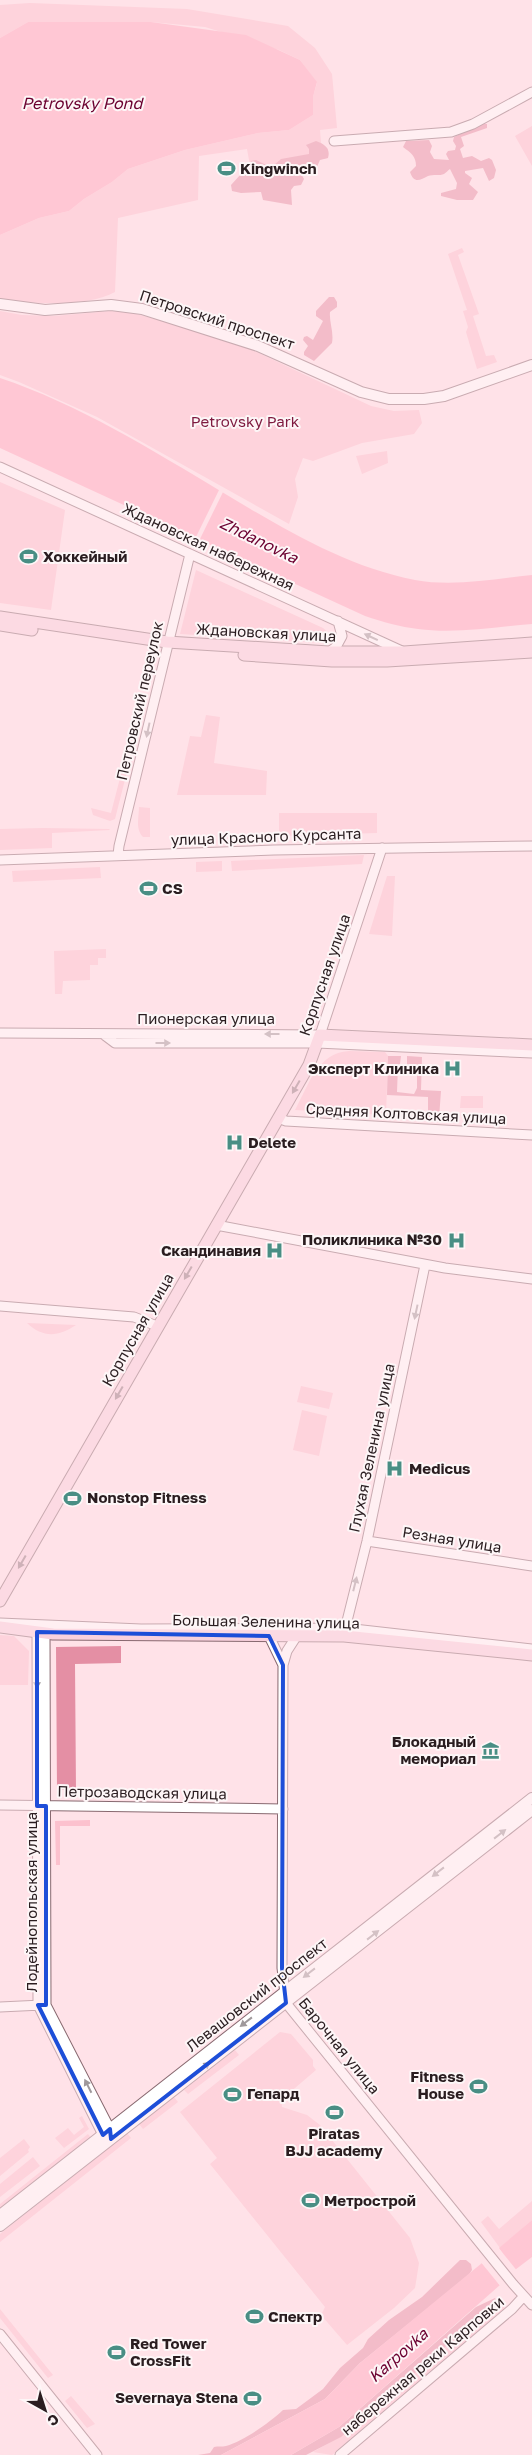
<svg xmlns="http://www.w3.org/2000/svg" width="532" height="2455" font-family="'Golos Text',sans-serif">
<rect width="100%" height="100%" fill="#ffe2e8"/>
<path fill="#fcc1ce" d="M30,3L187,9L288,26L315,48L332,74L337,128L320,130L321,143L328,149V158L251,171L247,149L199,156L198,200L118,218L115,292C89,307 29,304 0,299V235L39,218L69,211L84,199L112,182L128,169L185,150L258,133L289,130L313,115V97L317,83L300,60L279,50L205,27L151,22H28L0,38V5Z
M532,126V166L515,136Z
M462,248L464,252L458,255L479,314L473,316L486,356L494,355L497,362L477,369L466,332L468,327L463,311L467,310L448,254Z
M0,311L22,315L54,316L111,311L133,313L169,323L242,345L371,406L394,411L419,410L422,423L414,434L362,443L313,461L303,458L295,479L298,497L289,524L97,417L19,382L0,375Z
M387,451L388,463L362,474L356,456Z
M0,482L65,510L51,610L0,603Z
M196,570L323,628L331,635L324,643L180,634Z
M206,715L220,717L214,763L267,771L266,795H177L190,736L201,737Z
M127,751L132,752L115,819L110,821L93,815L91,808L111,813Z
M139,807L150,808V837H143C135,829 139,817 139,807Z
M279,813H377V833L279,836Z
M43,828L109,829L110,830L52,833V848L0,850V829Z
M364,855L362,864L232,871L231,861Z
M222,861V871L196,872V862Z
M100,867L101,878L13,882L12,871Z
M387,876H395L392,936L369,934Z
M106,949V958H98V965H90V980L63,981L62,994H55L54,951Z
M349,1051L385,1052L388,1056L386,1115L295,1110C309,1085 317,1053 349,1051Z
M461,1096H483V1108H460Z
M27,1323L76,1325C58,1337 43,1338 27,1323Z
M301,1386L333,1393L329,1409L297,1402Z
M302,1410L327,1416L319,1456L293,1450Z
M0,1635L14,1636L29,1651L28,1685H0Z
M90,1820V1826H60V1865H56L55,1821Z
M280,2032L291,2034L313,2060V2066L316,2070L281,2100L282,2107L307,2115L320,2125L410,2238L419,2263L415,2288L394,2308L347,2345L321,2315L325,2307L210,2164L217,2158L180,2112Z
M235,2050L239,2055L188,2094L184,2090Z
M174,2097L178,2102L143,2129L139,2124Z
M82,2116L89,2129L64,2148L55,2138L68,2128L74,2135L84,2127L79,2118Z
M127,2133L131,2138L0,2242V2234Z
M88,2134L91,2138L0,2209V2204Z
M24,2139L30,2147L28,2150L29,2152L0,2176V2158Z
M33,2157L40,2166L0,2197V2184Z
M532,2201V2220L500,2248L481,2222L488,2216L499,2229Z
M497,2301L505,2308L344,2446L332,2455L313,2452L347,2433Z
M0,2309L53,2375L48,2378L0,2318Z
M71,2396L95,2424L87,2428L65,2401Z"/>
<path fill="#e48fa4" d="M483,123L487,124V128L461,137L464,146L460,149L463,158L472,156L481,161L489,158L492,160L496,170L494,178L489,181L483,168L465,171V173L472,178L469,184L478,192L473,200H457L441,196V193L456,189L457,183L450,169C448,170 447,172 444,174C440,176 433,174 428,176C420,180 414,184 410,172L416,166C416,156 411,153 403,147L406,141L429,140L432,146L430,152L434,159L449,160L446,154L448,151L455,150L456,146L453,141L454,137Z
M316,141C324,144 331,148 328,158L320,160L316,169L305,164L301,166L300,172L304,179L301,185L294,186L291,190L292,205L263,200L261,192L241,193L232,191L231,185L241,174L249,172L251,161L256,160L264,164L274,165L281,159L309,154V149L306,145Z
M329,297H334L337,302V307L330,312C329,322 334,332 332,343L314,361L304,355V352L308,346L303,340L304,337L307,336L313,340L323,321L316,316V311Z
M388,1056H401L400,1064L398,1065L397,1092L414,1094L417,1088V1067L407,1065V1056L422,1057L421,1090L441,1091L439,1118L428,1117V1097L387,1095Z
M121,1646V1663L75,1664L76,1790H57L56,1647Z
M460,2260H466L471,2264L472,2270L468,2276L360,2363L325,2399L221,2455H198L210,2453L214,2447C218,2446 222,2447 226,2446C244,2441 269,2423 283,2410L296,2409L323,2389L340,2368L363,2348L368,2339L389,2320L422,2297Z
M495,2298L497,2302L341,2437L306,2455H291L339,2427L476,2307Z"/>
<path fill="#ffa7bd" d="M28,22H151L246,35L300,60L317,82L313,97V115L289,130L258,133L185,150L128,169L112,182L84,199L69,211L39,218L0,235V38Z
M0,378C78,404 152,450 222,492C282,528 346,567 415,580C453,587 494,579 532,575V624C495,627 455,634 418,629C400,627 383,622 365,616L0,448Z
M532,2220V2257L498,2283L500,2285L339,2427L291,2455H221L325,2399L360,2363L482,2263L486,2268L503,2254L499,2248Z"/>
<path fill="#ffe2e8" d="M220,488L224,490L199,541L195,539Z
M497,2246L518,2272H515L501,2283V2287L480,2261L486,2265L500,2253Z"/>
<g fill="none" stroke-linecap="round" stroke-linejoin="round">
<defs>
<path id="minor" d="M334,141L451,132L473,124L532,92
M0,467L402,651
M329,652L336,647L342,636L338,621
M118,855L119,846L190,554
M0,860L274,850L532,846
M0,1033L320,1035L382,848
M103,1034L115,1043H317L532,1053
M278,1118L286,1121L532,1135
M216,1225L445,1268L532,1279
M0,1306L134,1317L157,1326
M367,1541L532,1566
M0,1623L141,1629L345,1628L532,1649
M37,1632L38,2005L103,2135L107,2137
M45,1633L46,2005L110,2129L111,2135
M344,1633L367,1541L425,1265
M269,1636L283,1665
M296,1637L287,1651L283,1665L282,1968L286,2003L513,2284L532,2305
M0,1805L283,1809
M0,2007L42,2005
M0,2334L97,2455
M340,2455L512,2309L523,2297"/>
<path id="tertiary" d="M0,304L45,310L111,305L142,309L258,346L361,392L389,399H424L444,396L532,365
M0,2215L532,1798
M0,2226L532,1810"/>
<path id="secondary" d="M0,617L167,642L329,652H404L532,643
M0,625L32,630
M244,655L332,661H387L532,652
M0,1601L309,1065L320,1035L532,1045
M0,1627L53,1634L344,1636L532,1655"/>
</defs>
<use href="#minor" stroke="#886970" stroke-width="11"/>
<use href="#tertiary" stroke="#886970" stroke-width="12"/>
<use href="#secondary" stroke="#886970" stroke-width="13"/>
<use href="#minor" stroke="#fff" stroke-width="9"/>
<use href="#tertiary" stroke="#fff" stroke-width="10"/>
<use href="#secondary" stroke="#f9d1dd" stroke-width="11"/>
</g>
<defs><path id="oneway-solid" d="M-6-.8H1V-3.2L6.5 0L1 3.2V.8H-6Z" transform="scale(1.25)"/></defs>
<g fill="#9f999b">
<use href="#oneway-solid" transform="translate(371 637) rotate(-155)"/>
<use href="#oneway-solid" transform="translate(148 730) rotate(102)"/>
<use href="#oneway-solid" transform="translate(272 1034) rotate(180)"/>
<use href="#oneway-solid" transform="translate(163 1043)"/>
<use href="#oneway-solid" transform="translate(416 1312) rotate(102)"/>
<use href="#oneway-solid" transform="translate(355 1584) rotate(-76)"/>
<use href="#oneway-solid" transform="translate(37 1681) rotate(90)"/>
<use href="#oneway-solid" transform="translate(500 1834) rotate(-38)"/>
<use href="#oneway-solid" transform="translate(438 1872) rotate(142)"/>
<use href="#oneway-solid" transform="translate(373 1935) rotate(-38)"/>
<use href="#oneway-solid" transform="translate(309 1973) rotate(142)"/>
<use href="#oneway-solid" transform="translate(246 2022) rotate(142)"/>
<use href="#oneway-solid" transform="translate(204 2067) rotate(-38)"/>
<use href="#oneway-solid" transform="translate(88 2086) rotate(-117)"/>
</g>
<g fill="#92777e">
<use href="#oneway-solid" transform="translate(296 1087) rotate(120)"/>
<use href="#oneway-solid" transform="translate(188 1273) rotate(120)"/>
<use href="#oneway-solid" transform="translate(119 1393) rotate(120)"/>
<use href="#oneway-solid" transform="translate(22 1562) rotate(120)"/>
</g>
<path d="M0 0H532V2455H0ZM37,1632L269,1636L283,1665L282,1968L286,2003L111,2139L110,2129L103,2135L38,2005H46V1806H37Z" fill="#ffe2e8" fill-opacity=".55" fill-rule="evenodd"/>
<path fill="none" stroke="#1d4ed8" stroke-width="4" stroke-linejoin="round" d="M37,1632L269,1636L283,1665L282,1968L286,2003L111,2139L110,2129L103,2135L38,2005H46V1806H37Z"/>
<defs>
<symbol id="stadium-bare" viewBox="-9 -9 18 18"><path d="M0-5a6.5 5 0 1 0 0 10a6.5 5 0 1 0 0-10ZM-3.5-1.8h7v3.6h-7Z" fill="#498e84" stroke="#fdf6f7" stroke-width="2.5" paint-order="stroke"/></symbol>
<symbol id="hospital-bare" viewBox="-9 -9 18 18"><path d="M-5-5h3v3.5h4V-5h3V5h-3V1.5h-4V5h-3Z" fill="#498e84" stroke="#fdf6f7" stroke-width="2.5" paint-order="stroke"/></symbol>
<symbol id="museum-bare" viewBox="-9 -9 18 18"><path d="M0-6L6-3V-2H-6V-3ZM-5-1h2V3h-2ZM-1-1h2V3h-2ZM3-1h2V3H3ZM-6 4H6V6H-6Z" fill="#498e84" stroke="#fdf6f7" stroke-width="2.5" paint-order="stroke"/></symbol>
</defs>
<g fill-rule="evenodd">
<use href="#stadium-bare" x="214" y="156" width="25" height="25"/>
<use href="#stadium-bare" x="16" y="544" width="25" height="25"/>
<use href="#stadium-bare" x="136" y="876" width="25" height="25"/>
<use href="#hospital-bare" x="440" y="1056" width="25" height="25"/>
<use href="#hospital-bare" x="222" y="1130" width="25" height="25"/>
<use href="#hospital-bare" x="444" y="1228" width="25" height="25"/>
<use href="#hospital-bare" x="262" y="1238" width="25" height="25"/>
<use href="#hospital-bare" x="382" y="1456" width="25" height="25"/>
<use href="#stadium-bare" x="60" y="1486" width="25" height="25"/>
<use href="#museum-bare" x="478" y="1738" width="25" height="25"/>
<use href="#stadium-bare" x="466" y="2074" width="25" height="25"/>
<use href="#stadium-bare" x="220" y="2082" width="25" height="25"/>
<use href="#stadium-bare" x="322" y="2100" width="25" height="25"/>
<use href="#stadium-bare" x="298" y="2188" width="25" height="25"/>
<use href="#stadium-bare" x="242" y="2304" width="25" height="25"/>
<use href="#stadium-bare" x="104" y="2340" width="25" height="25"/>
<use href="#stadium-bare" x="240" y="2386" width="25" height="25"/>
</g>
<g text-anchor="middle" stroke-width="4" stroke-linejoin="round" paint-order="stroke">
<g font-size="15" font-weight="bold" fill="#2a1d20" stroke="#fdf6f7" text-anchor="start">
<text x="240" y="174">Kingwinch</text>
<text x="43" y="562">Хоккейный</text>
<text x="162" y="894">CS</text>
<text x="439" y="1074" text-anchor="end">Эксперт Клиника</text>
<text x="248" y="1148">Delete</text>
<text x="442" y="1245" text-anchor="end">Поликлиника №30</text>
<text x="261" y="1256" text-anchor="end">Скандинавия</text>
<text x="409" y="1474">Medicus</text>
<text x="87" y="1503">Nonstop Fitness</text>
<text x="476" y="1747" text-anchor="end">Блокадный<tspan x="476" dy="17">мемориал</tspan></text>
<text x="464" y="2082" text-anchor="end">Fitness<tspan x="464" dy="17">House</tspan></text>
<text x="247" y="2099">Гепард</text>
<text x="334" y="2139" text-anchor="middle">Piratas<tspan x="334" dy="17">BJJ academy</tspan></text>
<text x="324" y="2206">Метрострой</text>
<text x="268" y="2322">Спектр</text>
<text x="130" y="2349">Red Tower<tspan x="130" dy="17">CrossFit</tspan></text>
<text x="238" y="2403" text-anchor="end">Severnaya Stena</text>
</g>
<g font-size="15" fill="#2a1d20" stroke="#fdf6f7">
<text transform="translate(217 320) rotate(18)" y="5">Петровский проспект</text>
<text transform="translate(208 547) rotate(25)" y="5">Ждановская набережная</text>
<text transform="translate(266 633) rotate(3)" y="5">Ждановская улица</text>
<text transform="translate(140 701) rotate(-77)" y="5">Петровский переулок</text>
<text transform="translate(266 837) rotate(-2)" y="5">улица Красного Курсанта</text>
<text transform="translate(325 975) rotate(-71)" y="5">Корпусная улица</text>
<text x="206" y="1024">Пионерская улица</text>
<text transform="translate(406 1114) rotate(3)" y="5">Средняя Колтовская улица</text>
<text transform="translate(138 1330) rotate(-60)" y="5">Корпусная улица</text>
<text transform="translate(372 1448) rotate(-78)" y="5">Глухая Зеленина улица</text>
<text transform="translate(452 1540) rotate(9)" y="5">Резная улица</text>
<text transform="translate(266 1622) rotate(1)" y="5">Большая Зеленина улица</text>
<text transform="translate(142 1793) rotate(1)" y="5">Петрозаводская улица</text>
<text transform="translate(32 1902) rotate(-90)" y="5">Лодейнопольская улица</text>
<text transform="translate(257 1995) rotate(-38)" y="5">Левашовский проспект</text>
<text transform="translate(339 2046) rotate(51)" y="5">Барочная улица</text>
<text transform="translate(423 2366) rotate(-40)" y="5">набережная реки Карповки</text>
</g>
<g font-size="15" fill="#7e1a3f" stroke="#fdf6f7">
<text x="245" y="427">Petrovsky Park</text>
</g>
<g font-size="16" font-style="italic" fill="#6b0130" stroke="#fdf6f7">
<text x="82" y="109">Petrovsky Pond</text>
<text transform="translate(259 540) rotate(26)" y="6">Zhdanovka</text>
<text transform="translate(398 2355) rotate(-41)" y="6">Karpovka</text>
</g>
</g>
<g transform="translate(45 2410) rotate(141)" stroke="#fdf6f7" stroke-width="4" paint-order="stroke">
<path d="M0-4L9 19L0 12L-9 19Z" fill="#2a1d20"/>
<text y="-8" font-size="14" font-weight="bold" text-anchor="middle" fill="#2a1d20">С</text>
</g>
</svg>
